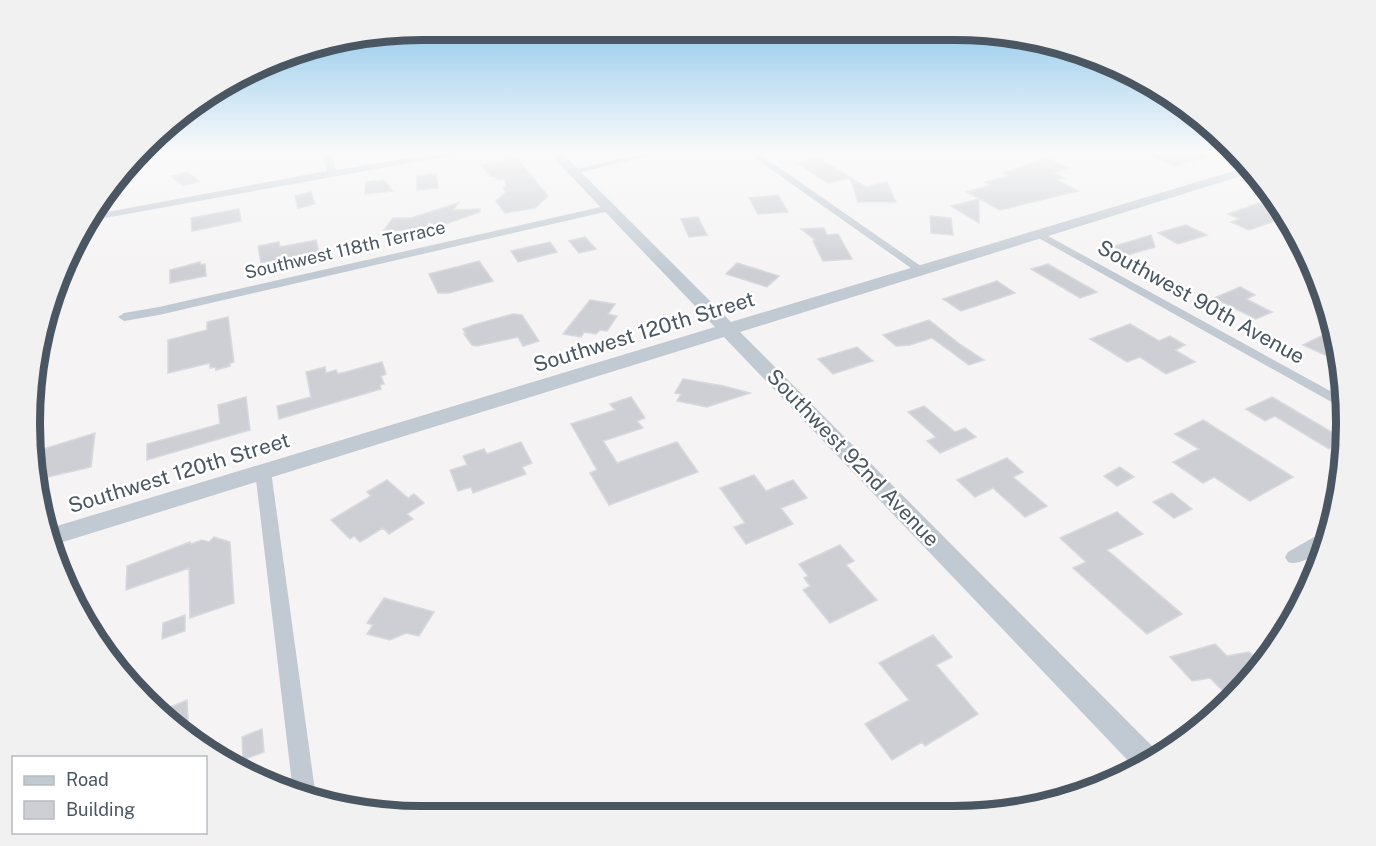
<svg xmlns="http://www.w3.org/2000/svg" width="1376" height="846" font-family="'Public Sans',sans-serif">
<rect width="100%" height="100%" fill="#f5f3f3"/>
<path fill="#cdcfd5" stroke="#d7d9de" stroke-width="1.5" d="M1145,153H1206L1207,157L1175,166Z
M517,158L548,196L535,208L505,213L496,201L506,192L503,188L506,187L505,179L498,180L495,176L491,177L481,165Z
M819,158L866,187L887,182L896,202H858L850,178L828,183L797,163Z
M1046,158L1071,168L1053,173L1064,178L1056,180L1078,191L1000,210L967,192L991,185L985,182L1010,176L1003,173Z
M187,172L199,181L183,186L171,176Z
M436,174L438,188L417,190V176Z
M384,180L393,191L365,194L366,182Z
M311,192L315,204L298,208L295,196Z
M778,195L788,212L758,214L749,198Z
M1273,198L1286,217L1249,230L1231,222L1240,219L1228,214Z
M979,199V223L951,206Z
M458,203L453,210L480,209V212L437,227L429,221L422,231L384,230L393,218H411Z
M239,209L241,221L192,231L191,218Z
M930,216L951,218L953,235L931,233Z
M698,217L707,235L689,237L681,219Z
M1186,225L1207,235L1178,244L1158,233Z
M824,228L827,235L838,234L852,259L823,261L813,241L815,240L801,229Z
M1151,235L1155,247L1117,258L1102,250Z
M585,237L596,249L579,253L569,241Z
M316,240L319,252L261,263L258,246L279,242L280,247Z
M550,242L557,252L518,262L511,251Z
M479,261L493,281L449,293H438L429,274Z
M200,262L201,265L205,264L206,276L170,283V270Z
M737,263L779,276L767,287L726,274Z
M1048,264L1060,271L1097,292L1080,298L1031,269Z
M997,281L1015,293L961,311L943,299Z
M1240,287L1255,295L1246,299L1272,312L1256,319L1214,298Z
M590,300L615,304L608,314L617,316L607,331L600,330L596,334L584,332L581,337L563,334Z
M513,314L522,315L539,341L523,346L518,337L477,346L472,345L464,334H466L463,329L473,325Z
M228,317L234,362L230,363V366L216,370L215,367L210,368V363L168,373V340L207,330V322Z
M929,320L961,345L984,360L969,365L932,338L910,345L896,346L883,335Z
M1130,324L1159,341L1170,336L1185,345L1175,350L1195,362L1166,374L1140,357L1127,362L1090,339Z
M1333,330L1338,351L1325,355L1303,345Z
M857,347L873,361L833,374L818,359Z
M382,362L386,374L381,376L384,384L380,385L381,389L279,419L277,406L311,397L306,372L325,367L326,373L336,370L338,374Z
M683,379L724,386L750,393L707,407L677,401L681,394L675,393Z
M246,397L250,430L147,460V444L220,424L218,405Z
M631,397L645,418L637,421L643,428L603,441L617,463L677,442L698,472L609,505L590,473L597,470L571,424L615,410L610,404Z
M1272,397L1345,440L1329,449L1275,416L1265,421L1246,409Z
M924,406L955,432L965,428L976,437L940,453L927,441L936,437L908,412Z
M1203,420L1293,477L1250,501L1214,477L1203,483L1173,462L1199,449L1175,434Z
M95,433L91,467L39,479L36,458L37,451Z
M521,442L532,463L522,467L526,474L473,493L471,487L458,491L450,470L467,465L463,456L484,449L487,454Z
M1007,458L1023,472L1013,477L1047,506L1025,517L993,488L975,497L957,480Z
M1120,467L1134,477L1117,486L1104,476Z
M754,475L766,491L793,480L807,498L781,508L793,524L746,544L734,527L745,523L720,488Z
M387,480L408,498L414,494L424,503L407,514L413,519L389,534L383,528L360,542L354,536L350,539L331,520L371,496L367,492Z
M1172,493L1192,509L1174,518L1153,502Z
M1117,512L1143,534L1107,550L1182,614L1147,634L1073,568L1086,562L1060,538Z
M214,537L230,542L234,603L190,618L189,568L126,590L127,566L190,542L191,544L202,540L209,542Z
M840,545L854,561L846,565L877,600L830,623L803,590L810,586L804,578L808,576L799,564Z
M384,598L434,612L419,636L406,633L390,640L367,634L373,625L367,623Z
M185,615V631L162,639L163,623Z
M933,635L952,657L936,665L978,714L925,746L922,742L892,760L865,724L909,700L879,663Z
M1215,644L1227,656L1249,652L1263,664L1231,699L1210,678L1192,681L1170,657Z
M187,700L189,738L161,711Z
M262,729L264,752L243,760L242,737Z"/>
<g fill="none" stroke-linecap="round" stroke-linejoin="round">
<path fill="#c1cad2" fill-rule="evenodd" d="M322,153H331L336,170L442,153H465L88,221L91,215L327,171Z
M645,153H662L573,174L568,171Z
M748,153H758L928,271L926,273H918Z
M1221,153H1233L1248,163H1242Z
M609,205L613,206V210L159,315L124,321L118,317L124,313L159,307Z
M1039,231L1343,398L1344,409L1035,236V232Z
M263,465L269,467L271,471L316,798L293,792L255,471L257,467Z
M1328,529L1331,530C1329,535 1327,544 1323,548C1315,556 1298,566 1288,562L1285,557L1288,552Z"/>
<path fill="#c1cad2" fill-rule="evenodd" d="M549,153H562L731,322L1250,166L1254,172L740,332L1161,755L1136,769L724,337L50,546L47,529L715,327Z"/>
</g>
<linearGradient id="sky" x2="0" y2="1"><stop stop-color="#85c3ea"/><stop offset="0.56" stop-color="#fafafa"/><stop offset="1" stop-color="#fafafa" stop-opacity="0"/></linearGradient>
<rect width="1376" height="272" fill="url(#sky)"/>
<g text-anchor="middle" stroke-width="5" stroke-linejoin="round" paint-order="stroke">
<g font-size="18" fill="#4a5661" stroke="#fff">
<text transform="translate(345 250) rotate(-13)" y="6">Southwest 118th Terrace</text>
</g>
<g font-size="21" fill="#4a5661" stroke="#fff">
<text transform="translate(1201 302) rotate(29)" y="7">Southwest 90th Avenue</text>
<text transform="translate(644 332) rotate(-17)" y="7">Southwest 120th Street</text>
<text transform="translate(853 458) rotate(46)" y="7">Southwest 92nd Avenue</text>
<text transform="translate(179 473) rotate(-17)" y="7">Southwest 120th Street</text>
</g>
</g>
<path d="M0 0H1376V846H0ZM422 40H954A382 382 0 0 1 1336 422V424A382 382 0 0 1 954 806H422A382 382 0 0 1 40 424V422A382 382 0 0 1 422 40Z" fill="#f1f1f2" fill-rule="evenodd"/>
<path fill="none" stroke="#4a5661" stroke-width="8" d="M422 40H954A382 382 0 0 1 1336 422V424A382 382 0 0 1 954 806H422A382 382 0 0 1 40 424V422A382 382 0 0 1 422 40Z"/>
<rect x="12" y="756" width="195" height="78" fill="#ffffff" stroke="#b7bbc0" stroke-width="1.5"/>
<rect x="24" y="776" width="30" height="9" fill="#c1cad2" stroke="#b7bbc0" stroke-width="1.5"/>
<text x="66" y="786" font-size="18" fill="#4a5661">Road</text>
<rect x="24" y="801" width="30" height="18" fill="#cdcfd5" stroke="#b7bbc0" stroke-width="1.5"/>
<text x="66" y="816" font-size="18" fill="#4a5661">Building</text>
</svg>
